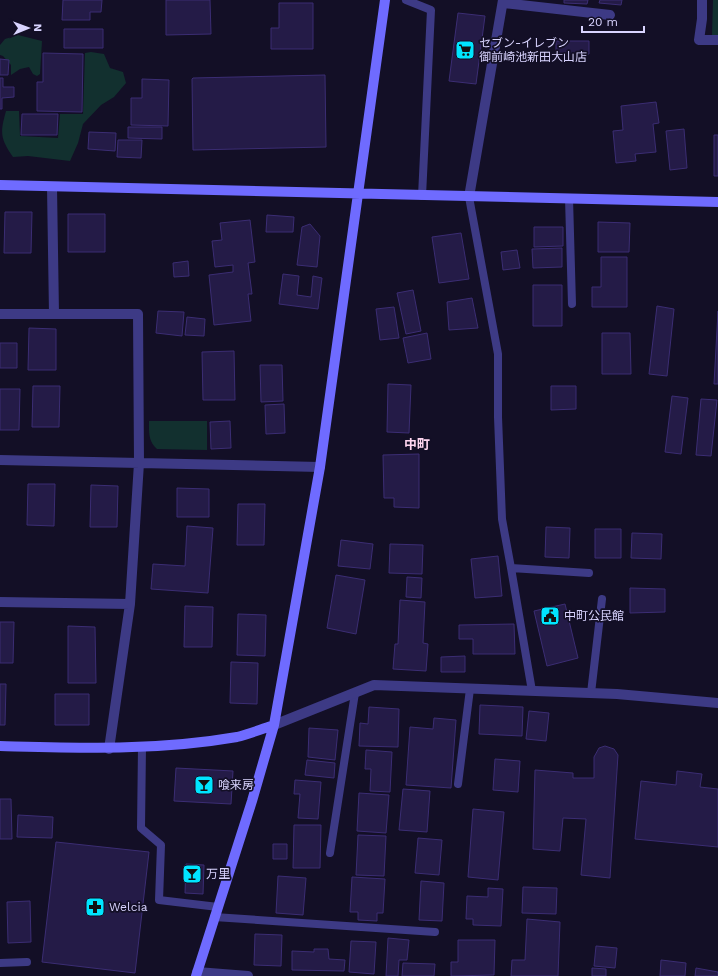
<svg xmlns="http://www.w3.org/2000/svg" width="718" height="976" font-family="'Work Sans','Noto Sans JP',sans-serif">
<rect width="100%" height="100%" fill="#130f26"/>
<path fill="#12302f" d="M713,0H718V35H712Z
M18,35L42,41L40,74L37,76L33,74L29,67L20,69L11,75V65L3,56L0,55V45L5,39Z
M91,52L104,54L110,68L123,72L126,83L114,97L101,105L83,124L78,143L70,161L28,156L13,157C0,138 0,133 6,111H19L20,136L58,138L60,114H83L85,53Z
M149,421H207V450L157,449C148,441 149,432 149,421Z"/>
<path fill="#241b47" stroke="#3b2d73" d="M63,0H102L101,12H90V20H62Z
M166,0H210L211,34L166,35Z
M564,0H588L587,4L564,3Z
M600,0H622L621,5L599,3Z
M279,3H313V49H271V28H279Z
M458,13L485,16L476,84L449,81Z
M64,29H103V48H64Z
M556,41H589V54H556Z
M43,53L83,54L82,112L37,111V82H43Z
M0,59L9,60L8,75H0Z
M325,75L326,147L193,150L192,79L193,78Z
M0,78H3V87H14V97L2,98V109H0Z
M142,79L169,80L168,126L131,125V98H142Z
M656,102L659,123L653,124L656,152L635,154L636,161L616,163L613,131L623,130L621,106Z
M22,114H58L57,135H21Z
M128,127H162V139L128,138Z
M684,129L687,168L670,170L666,131Z
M89,132L116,133L115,151L88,149Z
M714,135H718V176H714Z
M118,140H142L141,158L117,157Z
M5,212H32L31,253H4Z
M68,214H105V252H68Z
M267,215L294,217L293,232H266Z
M250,220L255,262L248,263L252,294H248L251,321L214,325L209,275L233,272V265L215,267L212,241L222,240L220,223Z
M598,222L630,223L629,252H598Z
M310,224L320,236L317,267L297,265L302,227Z
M534,227H563V246L534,247Z
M461,233L469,279L439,283L432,237Z
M562,248V267L533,268L532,249Z
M517,250L520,268L503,270L501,252Z
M601,257H627V307H592V287H601Z
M188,261L189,276L174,277L173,263Z
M283,274L299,276L297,295L311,297L313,276L322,278L318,309L279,304Z
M533,285H562V326H533Z
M413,290L421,331L406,334L397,293Z
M472,298L478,328L449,330L447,302Z
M657,306L674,309L667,376L649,374Z
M394,307L399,338L380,340L376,309Z
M158,311L184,312L182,336L156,333Z
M718,311V384H714Z
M187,317L205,319L204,336L185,335Z
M29,328L56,329V370H28Z
M427,333L431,359L408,363L403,338Z
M602,333H630L631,374H602Z
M0,343H17V368H0Z
M234,351L235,400H203L202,352Z
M260,365H282L283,401L261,402Z
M388,384L411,385L409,433L387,432Z
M33,386H60L59,427H32Z
M551,386H576V409L551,410Z
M0,389H20L19,430H0Z
M672,396L688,398L681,454L665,452Z
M701,399L717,400L711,456L696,455Z
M284,404L285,433L266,434L265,405Z
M230,421L231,448L211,449L210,422Z
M419,454V508L394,507V498H384L383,455Z
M28,484H55L54,526L27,525Z
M91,485L118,486L117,527H90Z
M177,488L209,489V517H177Z
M238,504H265L264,545H237Z
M187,526L213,528L208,593L151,589L153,564L185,566Z
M546,527L570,528L569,558L545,557Z
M595,529H621V558H595Z
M632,533L662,534L661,559L631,558Z
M341,540L373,544L370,569L338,566Z
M390,544L423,545L422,574L389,573Z
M498,556L502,596L475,598L471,559Z
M336,575L365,580L356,634L327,628Z
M407,577L422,578L421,598L406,597Z
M630,588L665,589V612L630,613Z
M400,600L425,602L423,643L428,644L426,671L393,669L395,644H398Z
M565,604L578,658L547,666L534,611Z
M185,606L213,607L212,647H184Z
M238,614L266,615L265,656L237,655Z
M0,622H14L13,663H0Z
M514,624L515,654H473V639H459V625Z
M68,626L95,627L96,683H68Z
M465,656V672H441V657Z
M231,662L258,663L257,704L230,703Z
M0,684H6L5,725H0Z
M55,694H89V725H55Z
M480,705L523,707L522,736L479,734Z
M369,707L399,709L398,747L359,746L360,723L368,724Z
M529,711L549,713L546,741L526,739Z
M434,718L456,720L451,788L406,785L410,727L433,729Z
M309,728L338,730L335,760L308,757Z
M605,746L614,749L618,755L610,878L581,875L586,819L563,818L560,851L533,849L535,770L573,773V778H594V757L599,748Z
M366,750L392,752L390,792L370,791L371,769H365Z
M495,759L520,761L518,792L493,790Z
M307,760L335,763L334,778L305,775Z
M176,768L233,771L231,804L174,801Z
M677,771L702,774L700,787L718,789V847L635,839L641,781L676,785Z
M295,780L321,782L318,819L298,818L300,794H294Z
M403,789L430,791L427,832L399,830Z
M359,793L389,795L386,833L357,831Z
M0,799H11L12,839H0Z
M473,809L504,812L498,880L468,877Z
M18,815L53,817L52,838L17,837Z
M294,825H321L320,868H293Z
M358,835L386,836L384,876L356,875Z
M418,838L442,840L439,875L415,873Z
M56,842L149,852L135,973L42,962Z
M273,844H287V859H273Z
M186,864L204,865L203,894L185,893Z
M278,876L306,878L303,915L276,913Z
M352,877L385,879L383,913H377V921L358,920V912H350Z
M421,881L444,883L442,921L419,920Z
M523,887L557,888L556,914L522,913Z
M488,888L503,889L501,926L473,925V919H466L467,896L488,897Z
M30,901L31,942L8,943L7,902Z
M527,919L560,922L558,976H511L512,960H525Z
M255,934L282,935L281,966L254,965Z
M388,938L409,940L407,960H399L398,976H386Z
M458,940H495L494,975L451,976V962H458Z
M351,941L376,942L374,974L349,972Z
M596,946L617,948L615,968L594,966Z
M314,949H328L329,959L345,960L344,971L292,970V951L314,952Z
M661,960L686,963L685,976H660Z
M403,963L435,964L434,976H402Z
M592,968L606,969V976H592Z
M696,968L718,972V976H695Z"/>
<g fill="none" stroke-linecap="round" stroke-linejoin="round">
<path stroke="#3d3a85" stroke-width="8" d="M406,0L431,10L422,196
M469,197L498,354V417L502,519L511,568
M569,198L572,304
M532,691L511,568L589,573
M591,693L602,599
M142,747L141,828L161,845L159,900L218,907
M458,784L470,689
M330,853L355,693
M214,917L435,932
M0,963L27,962"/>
<path stroke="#3d3a85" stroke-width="10" d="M702,0V19L699,40H718
M503,3L610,15
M52,187L54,314
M469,197L503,0
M0,314H138L139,463L130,604L109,749
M0,460L320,467
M0,602L130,604
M274,725L374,685L617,694L718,703
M197,972L248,976"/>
<path stroke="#6f6bff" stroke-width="10" d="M0,185L718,202
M0,746C81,748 156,751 237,737C249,734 262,729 274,725
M196,976L252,801L274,725L320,467L385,0"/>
</g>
<defs>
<symbol id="supermarket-square" viewBox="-11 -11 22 22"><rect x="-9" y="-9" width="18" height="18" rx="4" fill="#00e5ff" stroke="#130f26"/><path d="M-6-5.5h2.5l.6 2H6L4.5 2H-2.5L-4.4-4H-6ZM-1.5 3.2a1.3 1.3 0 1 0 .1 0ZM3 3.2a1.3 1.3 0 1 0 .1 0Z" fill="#111"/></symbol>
<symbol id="civic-square" viewBox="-11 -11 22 22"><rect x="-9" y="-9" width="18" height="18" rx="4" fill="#00e5ff" stroke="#130f26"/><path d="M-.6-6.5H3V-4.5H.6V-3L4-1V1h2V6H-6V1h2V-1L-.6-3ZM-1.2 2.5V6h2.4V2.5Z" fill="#111"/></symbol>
<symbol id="bar-square" viewBox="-11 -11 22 22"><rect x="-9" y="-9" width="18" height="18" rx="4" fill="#00e5ff" stroke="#130f26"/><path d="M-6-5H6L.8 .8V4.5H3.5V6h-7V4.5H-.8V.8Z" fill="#111"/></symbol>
<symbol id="pharmacy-square" viewBox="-11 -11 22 22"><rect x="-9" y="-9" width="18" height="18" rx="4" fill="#00e5ff" stroke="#130f26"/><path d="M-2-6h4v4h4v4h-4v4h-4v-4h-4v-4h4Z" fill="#111"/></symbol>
</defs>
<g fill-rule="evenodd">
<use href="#supermarket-square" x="454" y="39" width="22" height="22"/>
<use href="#civic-square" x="539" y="605" width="22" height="22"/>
<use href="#bar-square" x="193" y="774" width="22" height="22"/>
<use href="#bar-square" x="181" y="863" width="22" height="22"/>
<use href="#pharmacy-square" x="84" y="896" width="22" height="22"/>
</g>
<g text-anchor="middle" stroke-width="3.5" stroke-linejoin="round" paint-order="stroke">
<g font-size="12" fill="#d9d4ff" stroke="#130f26" text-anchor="start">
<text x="479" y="47">セブン‐イレブン<tspan x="479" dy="14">御前崎池新田大山店</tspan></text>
<text x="564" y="620">中町公民館</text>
<text x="218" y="789">喰来房</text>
<text x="206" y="878">万里</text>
<text x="109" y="911">Welcia</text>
</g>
<g font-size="13" font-weight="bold" fill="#ffd6f0" stroke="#130f26">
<text x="417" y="449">中町</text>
</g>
</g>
<g transform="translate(28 28) rotate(89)" stroke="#130f26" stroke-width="3" paint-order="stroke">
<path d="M0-3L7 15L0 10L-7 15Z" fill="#d9d4ff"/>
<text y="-6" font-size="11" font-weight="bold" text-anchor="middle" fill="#d9d4ff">N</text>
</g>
<path d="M582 26v6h62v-6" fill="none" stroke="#d9d4ff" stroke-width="2"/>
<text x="588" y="26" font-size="12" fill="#d9d4ff" stroke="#130f26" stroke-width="3" paint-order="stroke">20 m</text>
</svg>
